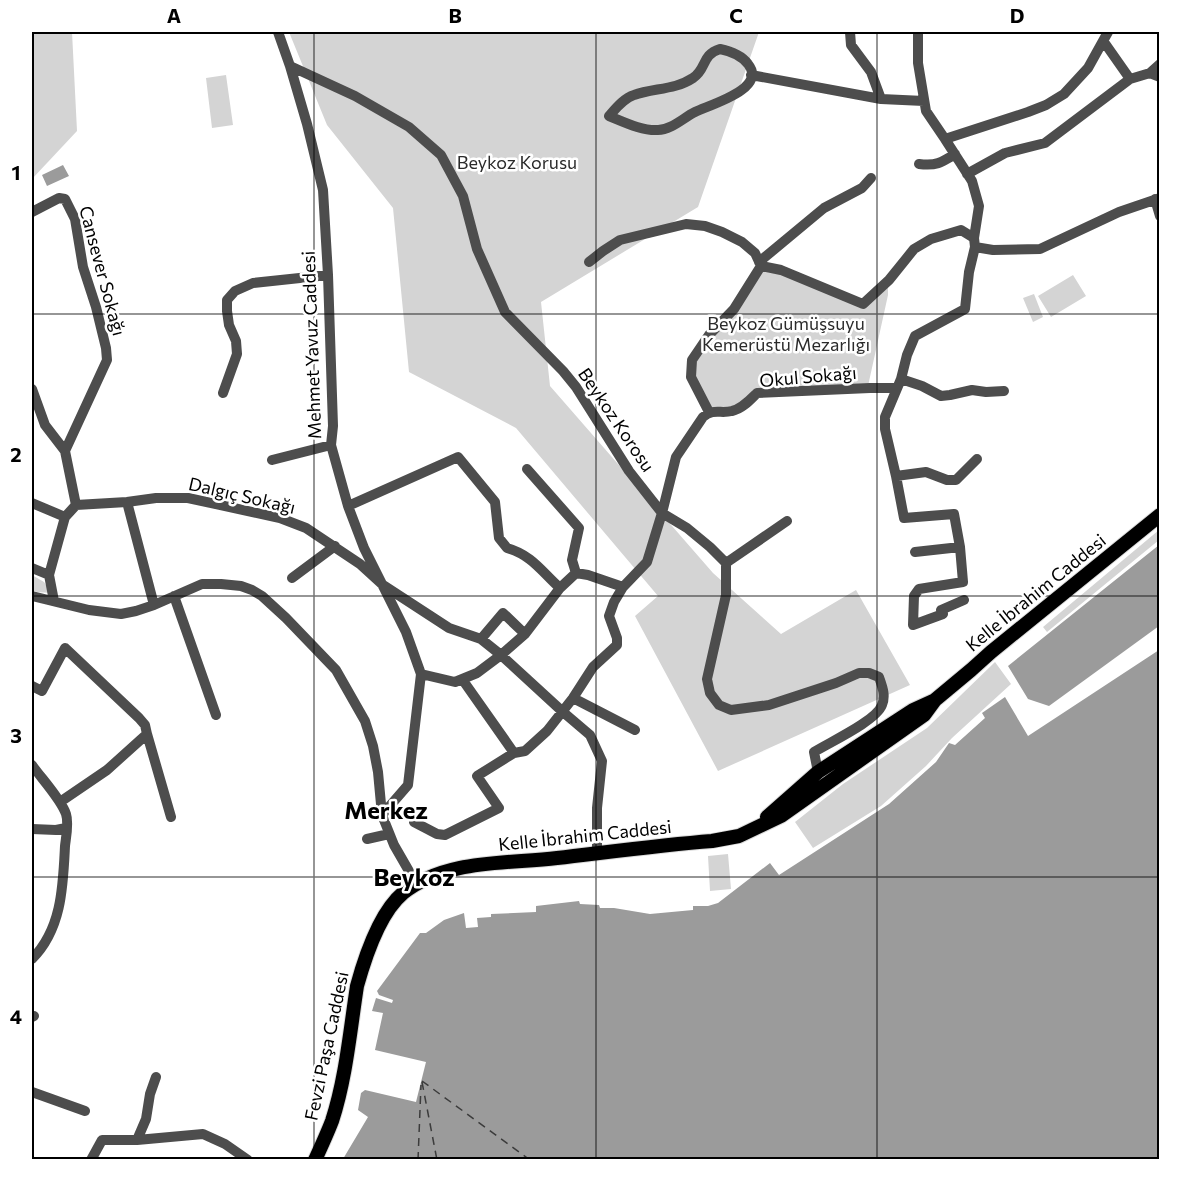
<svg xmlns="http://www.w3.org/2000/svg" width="1191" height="1191" font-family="Commissioner,sans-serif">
<rect width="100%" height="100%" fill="#fff"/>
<path fill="#d4d4d4" d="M32,32H72L77,131L32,179Z
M289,32H759L698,207L541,302L550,386L713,573L781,634L856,590L910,685L718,771L635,616L658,596L516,428L409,372L393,208L327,125Z
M226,75L233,125L212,128L206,78Z
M762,269L780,272L863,306L888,286V295L868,386L755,392L733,409L710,410L692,377L693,360Z
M1073,275L1086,296L1051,317L1038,296Z
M1034,294L1043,317L1033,322L1023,298Z
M1159,530V540L1047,632L1043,627Z
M32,575L44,582L51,593L37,592L32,590Z
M995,662L1011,684L952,738L926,766L881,806L813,848L795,822L843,784L927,728Z
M728,854L731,889L710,891L708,856Z"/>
<path fill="#9b9b9b" d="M63,165L69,176L47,186L42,175Z
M1159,545V626L1049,706L1028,699L1008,666Z
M1159,650V1159H343L368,1117L358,1110L361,1093L365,1090L416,1102L426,1062L375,1050L383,1013L372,1011L376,998L392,1003L393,1000L379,995L377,991L420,933H426L444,920L464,913L466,928L478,927L477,918L491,917V914L536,912V906L579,901L580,904L599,905L600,908H614L650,914L693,910V906H708L718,903L770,863L779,875L889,804L936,762L949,743L955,745L985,718L982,713L1005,697L1028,736Z"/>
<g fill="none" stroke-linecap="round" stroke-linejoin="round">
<path stroke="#3c3c3c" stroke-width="1.5" stroke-dasharray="8 6" stroke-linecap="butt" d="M422,1081L530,1160
M422,1082L437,1160
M418,1160L421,1085"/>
<defs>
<path id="major" d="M767,817L818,772L913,710L935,700L971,670L991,652L1160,515
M315,1160C321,1147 327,1134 332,1121C346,1078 350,1031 357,986C365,957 379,913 403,893C446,859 506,864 557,858C609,852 661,845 712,841L739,836L781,816L924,715L935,700"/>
</defs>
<use href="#major" stroke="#dbdbdb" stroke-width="16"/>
<path stroke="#4d4d4d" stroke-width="10" d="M278,32L290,66L307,124L323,190L328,275L333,426L331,445L348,506L364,548L406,632L421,674L408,785L382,815
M850,32L851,45L871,72L881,99
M918,32V63L926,111L945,139L972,181L979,206L974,238L975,247L969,272L965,309L915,336L907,355L901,379L885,417V429L896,476L904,518L954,514L960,547L963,582L919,589L914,596L913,625L943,614L941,610L964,600
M1104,42L1130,79
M720,49C730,51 742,56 748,64C768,89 709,105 695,112C683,118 671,130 658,130C642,131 624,122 609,116C616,108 624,98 634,95C653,88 675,90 693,78C707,69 701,55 720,49Z
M290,66L355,96L409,127L441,155L463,196L477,249L505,312L563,371L576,387L629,471L662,513L687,528L710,547L726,563
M1150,73L1160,64
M751,75L881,99L924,101
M945,139L1028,112L1046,105L1064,94L1088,68L1108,32
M919,164C936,166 941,163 955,154
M967,174L1005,153L1045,143L1130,79L1150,73L1160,77
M1155,199L1160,216
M32,212L59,198L65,199L75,219L83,267L96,307L106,348L107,360L65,451L76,505
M975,247L993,250L1040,249L1119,212L1160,198
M589,262L603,251L620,240L686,224L705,226L722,232L742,242L755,253L761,266
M759,262L824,208L862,188L871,178
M761,266L781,270L863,304L889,280L914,249L931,239L961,230L974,238
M901,379L922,386L941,396L950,395L972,390L986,392L1004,391
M32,389L45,425L65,451
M223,393L237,354L236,341L229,325L227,311V300L235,291L253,283L328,275
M709,412L691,377L692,360L709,335L734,309L761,266
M272,460L331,445
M527,469L579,528L572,560L576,573
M896,476L926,472L947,480H956L977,459
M127,502L154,605
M32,503L65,517
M76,505L127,502L156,498H188L280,518L306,528L360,564L383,585L449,628L481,639L501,655L563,712L590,735L602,761L597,808V854
M348,506L458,457L495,502L499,538L507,548C532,555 542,572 560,588
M915,552L960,547
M726,563V595L707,679L710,693L719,705L731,710L769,705L836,683L859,673H869L879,677C882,686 886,695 882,705C876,721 830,742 814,752L818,772
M726,563L787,521
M32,568L49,575
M292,578L335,546
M32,596L89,610L121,614L136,611L154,605L202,584H221L241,586L252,590L262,596L286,618L336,670L365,721L373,746L378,772L382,815L394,845L417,885
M174,596L216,715
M54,601L49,575L65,517L76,505
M481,639L503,613L525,634
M421,674L455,682L477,673L501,655L525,634L560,588L576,573L588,575L623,587
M462,679L514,753
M32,686L42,691L65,648L139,718L145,725L147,734L107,770L60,802
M573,698L635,730
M147,734L171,817
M32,765C41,778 61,799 66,814C69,823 66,837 65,846C63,886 62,929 32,959
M414,822L437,834L445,835L499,808L477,776L514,753L525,751L547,731L573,698L593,667L617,645V638L609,616L614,602L623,587L647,562L662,513L676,457L703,417C714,408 720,414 732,411C742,409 750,400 757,393L870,388H897
M32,829L56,830L66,828
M367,839L389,834
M32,1017L34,1016
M32,1092L85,1111
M137,1140L146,1119L150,1094L156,1077
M91,1160L102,1140H137L203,1134L225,1144L248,1160"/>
<use href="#major" stroke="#000" stroke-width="14"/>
</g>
<path fill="none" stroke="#000" stroke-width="1.5" stroke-opacity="0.55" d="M314,32V1160M596,32V1160M877,32V1160M32,314H1160M32,596H1160M32,877H1160"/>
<g text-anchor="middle" stroke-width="5" stroke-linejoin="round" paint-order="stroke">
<g font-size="18" fill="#2b2b2b" stroke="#fff">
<text x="517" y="169">Beykoz Korusu</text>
<text x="786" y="330">Beykoz Gümüşsuyu<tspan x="786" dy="21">Kemerüstü Mezarlığı</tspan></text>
</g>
<g font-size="18" fill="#000" stroke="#fff">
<text transform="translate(102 271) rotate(75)" y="6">Cansever Sokağı</text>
<text transform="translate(312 345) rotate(-92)" y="6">Mehmet Yavuz Caddesi</text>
<text transform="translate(808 377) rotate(-5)" y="6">Okul Sokağı</text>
<text transform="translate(616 420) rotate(56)" y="6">Beykoz Korosu</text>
<text transform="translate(242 496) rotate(13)" y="6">Dalgıç Sokağı</text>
<text transform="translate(1036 593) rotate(-39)" y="6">Kelle İbrahim Caddesi</text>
<text transform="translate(585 836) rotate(-6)" y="6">Kelle İbrahim Caddesi</text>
<text transform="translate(327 1046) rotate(-78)" y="6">Fevzi Paşa Caddesi</text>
</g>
<g font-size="24" font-weight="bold" fill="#000" stroke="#fff">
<text x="386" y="819">Merkez</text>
<text x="414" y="886">Beykoz</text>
</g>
</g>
<rect width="1191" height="1191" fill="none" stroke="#ffffff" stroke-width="66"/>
<rect x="33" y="33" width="1125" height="1125" fill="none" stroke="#000" stroke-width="2"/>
<g font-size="20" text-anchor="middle" font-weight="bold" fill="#000">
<text x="174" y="23">A</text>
<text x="455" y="23">B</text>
<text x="736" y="23">C</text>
<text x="1017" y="23">D</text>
<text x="16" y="180">1</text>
<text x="16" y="462">2</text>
<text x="16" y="743">3</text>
<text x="16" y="1024">4</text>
</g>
</svg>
